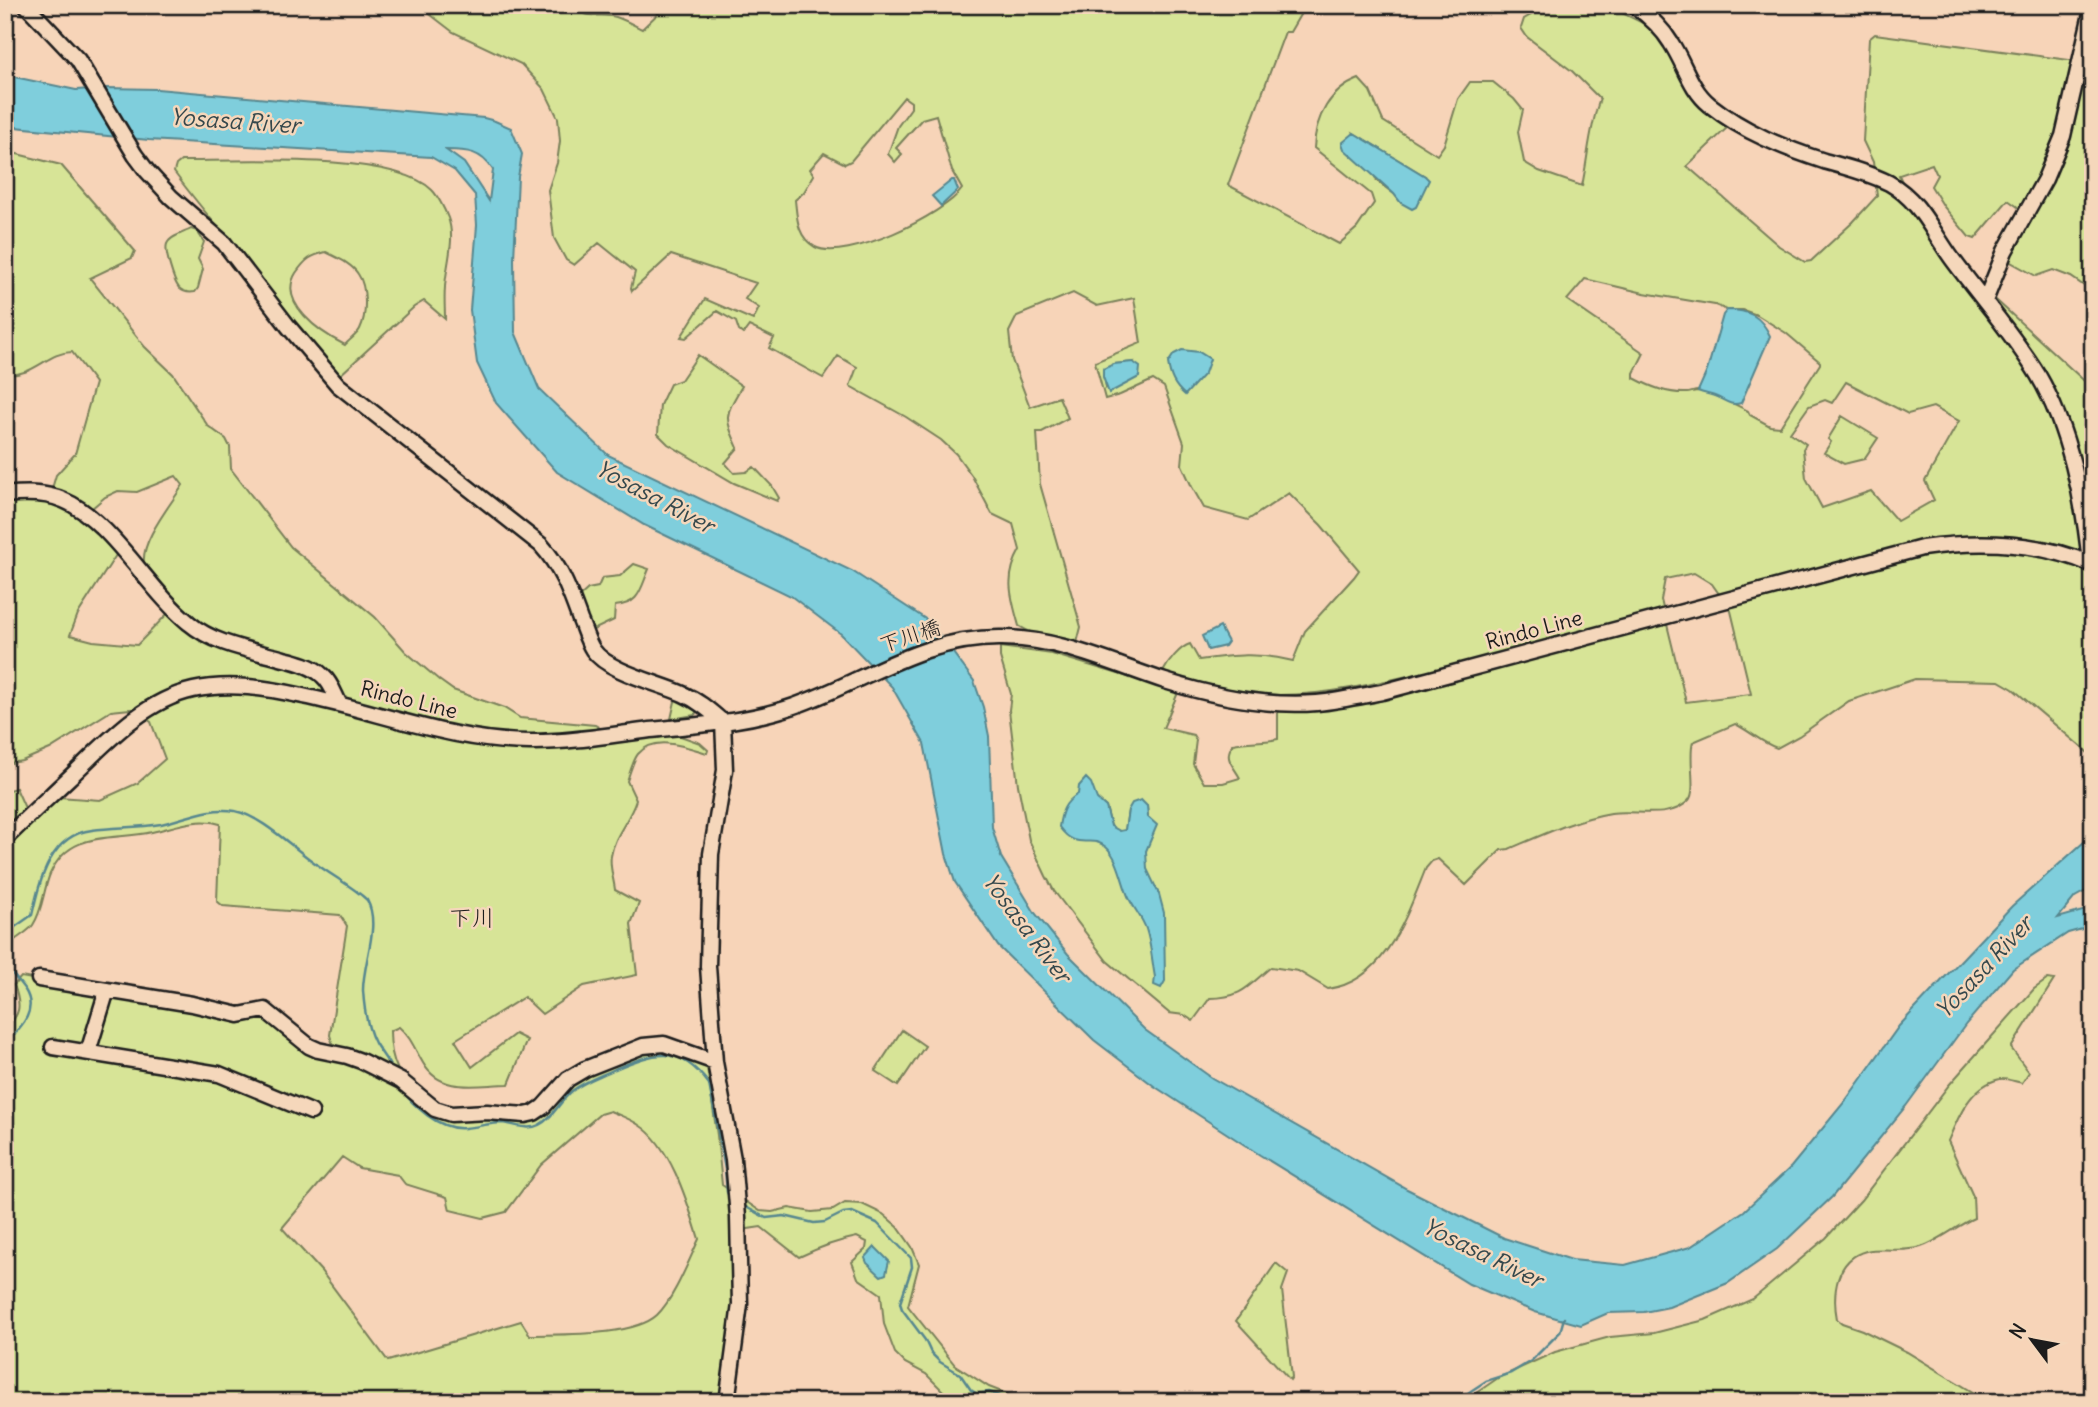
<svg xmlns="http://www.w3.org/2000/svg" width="2098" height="1407" font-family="Delius,'Klee One',sans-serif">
<rect width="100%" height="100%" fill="#f7d4b8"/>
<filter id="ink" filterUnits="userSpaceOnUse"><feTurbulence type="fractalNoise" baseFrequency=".0143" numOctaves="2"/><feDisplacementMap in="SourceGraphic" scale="14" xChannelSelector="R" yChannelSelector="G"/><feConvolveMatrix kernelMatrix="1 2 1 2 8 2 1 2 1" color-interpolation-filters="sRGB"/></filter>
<g filter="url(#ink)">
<path fill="#d7e497" stroke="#7a805a" stroke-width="2" fill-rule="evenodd" d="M418,5H573C587,22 599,12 616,17C625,20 634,25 642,29L667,5H1331L1304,8L1290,32H1285L1228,185L1339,244L1357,228L1374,203L1371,194L1314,148C1315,117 1330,90 1359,79L1370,91L1383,121L1437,155L1444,145L1458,99L1470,82H1493L1514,99L1523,110L1518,132L1524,162L1539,171L1582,186C1588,158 1590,124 1600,99L1572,71L1527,37L1521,28L1524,19L1538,11L1562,5H1606L1649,26L1661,34L1728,127L1687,166L1779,246L1805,262L1811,261L1853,222L1877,196L1873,162L1863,141L1869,39L1875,34L2084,62L2093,34V292L2071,277L2053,270L2036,276L2000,256L2022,210L2008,200L1975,239L1969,237L1944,207L1931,186L1937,175L1932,164L1899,175L1906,191L1984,302L1996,300L2093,389V757L2013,689L1999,681L1915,679L1849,701L1799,736L1777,748C1762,743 1750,731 1735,724L1693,742C1688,757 1697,791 1689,800C1670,821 1635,809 1611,813C1576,819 1542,835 1509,849L1501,850L1466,885L1438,859L1432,861L1426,868C1407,915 1386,981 1328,989L1298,971L1271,967C1248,986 1242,998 1210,998L1193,1021L1184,1015L1169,1013L1107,961L1054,891L1046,876L1029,840L1018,785L1009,710L1011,694L1000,657V647L1052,654L1175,691L1177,695L1163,728L1193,735L1196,740L1193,764L1204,783H1223L1240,778C1233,765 1223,758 1233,744C1248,741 1265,742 1278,739V710L1373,703L1427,686L1424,672C1378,683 1328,695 1280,695C1241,694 1201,684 1163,672C1168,662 1180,647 1190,644L1199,660C1234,655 1258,652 1293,661L1305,631L1354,577L1359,570L1321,525L1289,493L1248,520L1204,508L1192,487L1182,465L1184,443L1164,387L1153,380L1120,395L1105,399L1095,362L1141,343L1134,298L1097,306L1073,293L1017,316L1009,332L1012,360L1030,407L1059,397L1068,418L1042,432H1037L1040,484L1081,627L1077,643C1055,642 1038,637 1019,626C1011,597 1004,578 1020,550L1013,524L992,514L972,476L956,454L941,440L906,417L850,386L857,367L838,356L823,378L769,348L774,338L749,326L743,334L739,331L736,322L717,311L686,338L681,337L705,299L753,320L759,308L745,299L756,283L671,255L632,291L631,288L635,272L599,243L574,265L566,260L554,238L548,190L557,163L560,141L558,118L544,89L521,64L453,32ZM904,97L911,102V108L898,126L888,154L895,162L902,154L896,148L922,119L936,115L952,171L962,189C945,214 845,263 815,247C797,237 797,218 795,200L804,192L814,175L810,169L824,153L845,164L851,161ZM1354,133L1425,176L1401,203L1394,194L1377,181ZM1585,279L1644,293L1715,305L1727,310H1743L1757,315L1786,333L1820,362V364L1780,427L1770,426L1750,415L1748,411C1737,405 1709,392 1698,391C1694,391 1690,393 1687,393C1668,394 1651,387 1634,378V373L1644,353L1567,300ZM1133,362L1106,388L1103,370L1114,364ZM1846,382L1908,414L1933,407L1959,421L1925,481L1934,500L1897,521L1871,491L1822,508L1806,478L1803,449L1806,444L1790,433L1809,406L1825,400L1832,403ZM1694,573L1712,584L1731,611L1751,694L1686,702L1661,600L1665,579ZM1097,799L1106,807L1111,826L1120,832L1125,831L1128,810L1147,806L1148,816L1141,842L1140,870L1101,841Z
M5,151L61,165L135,251L132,258L90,278L145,347L173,374L208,426L226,439L230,447L231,469L291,547L375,617L406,652L439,680L453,690L504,708L520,718L595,725L619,739L675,734L700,743L708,750L707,753C687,747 655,734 638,754C633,760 630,773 627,781L636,800C630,820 614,835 611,856C609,866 614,880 615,890L639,903L631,924L637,975L584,986L542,1014L524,997L455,1040L472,1067L515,1034L527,1040L509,1084C479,1084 441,1095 423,1063C415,1050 411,1037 399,1027L390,1031C390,1070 405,1082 428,1110L484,1119L530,1121L572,1084L597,1070L650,1048L668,1049L707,1067L717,1135L722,1185L760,1211L772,1212L789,1208L812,1212L833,1210L845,1203L862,1204L883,1214L898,1227L912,1247L919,1264L908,1306L955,1365L989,1387L1028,1402H954L926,1374L905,1363L895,1353L884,1324L881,1294L858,1278L852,1262L866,1249L867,1242L857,1237C836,1241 818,1248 799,1257L761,1227L748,1229L736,1237L737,1304L724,1402H5V1030C20,1014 22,1007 14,985L21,977L246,1017L263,1015L334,1057L336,1046L332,1042L330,1035L347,926L340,915L223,906L217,901L220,824C197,817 175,827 152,832C113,841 70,829 50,874C43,891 43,910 33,925C28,933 14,938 5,949V848L59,797L100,800L138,783L165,759L151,722L130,709L111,711L50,749L22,761L5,764V499H49L56,475L75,454L95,383L72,352C47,352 33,378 5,374ZM176,476L183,485C171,504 137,545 145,567C151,582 166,593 177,604L137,645L93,641L70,635L78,614L118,552L91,509L105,497L118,491L137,492ZM610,1111C619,1115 631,1119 639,1125C671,1145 688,1204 699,1239C689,1260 674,1299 657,1315C633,1337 561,1334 530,1335L521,1321L388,1361L321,1271L282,1228L342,1157L359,1168L398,1175L405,1184L447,1197L450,1210L483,1218L506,1212L541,1165L600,1114Z
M181,161C236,161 394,152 432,190C438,196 445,210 448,218C456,239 446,266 445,287C444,298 445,309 445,319L424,301L414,307L339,376C303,339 274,298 242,258C220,229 196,202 174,172L176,165ZM326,252C337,258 351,263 358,274C367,287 367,315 360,329C357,335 349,340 345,345C321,333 277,303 296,273C306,259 310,256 326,252Z
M191,229L197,231L204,242L198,259L203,269L198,288L195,292C189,293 183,292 179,288C174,282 164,251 167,244C170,236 184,233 191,229Z
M698,355L742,386C724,417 724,416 738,448L725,463L734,473L746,472L754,467L772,486L779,498L777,501L734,483L668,444L658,434L660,405L670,384L681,380Z
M1842,416L1878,438L1864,459L1844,464L1824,453L1831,442L1828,439Z
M634,564L649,569C640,590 640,604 615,606L614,620L593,630L591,633L578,598L588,589L598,587L602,578L620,576Z
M676,697L694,705L697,710L695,715L671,719Z
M16,788L25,808L5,829V791Z
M2048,979L2054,980L2011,1048L2029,1072L2022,1083C2016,1082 2006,1078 2000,1079C1971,1085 1958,1117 1948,1141L1973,1196L1974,1218C1956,1226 1939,1241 1921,1247C1903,1253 1884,1247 1866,1251C1836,1259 1832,1293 1837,1319L1842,1323L1862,1330L1907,1352L1989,1402H1463L1498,1378L1555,1352L1610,1337L1654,1333L1705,1320L1753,1299L1826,1238L1861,1200L1949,1085L2034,989Z
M902,1030L925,1046L898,1086L875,1071Z
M1276,1263L1288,1273L1282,1290L1292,1377L1290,1380L1236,1321Z"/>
<path fill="#7fcedc" stroke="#57878f" stroke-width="2" fill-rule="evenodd" d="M5,75L76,90L106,88L157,89L484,118L495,121L511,128L522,154L518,177L514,259L515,332L539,389L608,455L852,571L930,622L974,681L983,707L989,736L992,827L1001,857L1035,913L1068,954L1145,1030L1212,1078L1407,1189L1504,1238L1572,1260L1625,1265L1690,1247L1744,1211L1791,1167L1846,1100L1899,1026L2012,906L2093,834V887L2075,897L2058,918L2093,908V926L2068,933L2013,969L1966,1024L1906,1106L1832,1197L1777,1249L1728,1283L1669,1307L1644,1312L1608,1313L1581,1325L1535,1312L1469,1284L1260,1155L1154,1086L1094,1040L998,946L955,882L946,854L924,743L892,687L841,634L791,596L644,525L557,472L496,403L477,363L470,310L477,225L475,195L455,171L431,157L149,140L5,126ZM446,150C467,150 481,151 493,170L489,201L464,163Z
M1354,133L1425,176L1429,180L1416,207L1412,209L1401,203L1394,194L1344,149L1342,143Z
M952,180H954L958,190L941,206L932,196Z
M1727,310C1749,310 1761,316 1770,336L1741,403C1730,406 1726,401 1717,397C1711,394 1704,394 1698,391L1707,371L1723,315Z
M1182,350L1199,352L1210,359L1205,373L1185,395C1174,386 1170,376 1168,363L1174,354Z
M1133,362L1140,367L1139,377L1109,393L1103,377V369L1114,364Z
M1220,627L1228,642L1225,646L1208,650L1202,636Z
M1086,778L1091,783L1097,799L1106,807L1111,826L1120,831L1125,830L1128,810L1132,803L1141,800L1147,806L1148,817L1157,825L1146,851L1147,869L1159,894L1164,913L1165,981L1161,988L1154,985L1155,977C1152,961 1151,944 1146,929C1142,917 1133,908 1128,896C1122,882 1118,857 1106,847C1090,833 1078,853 1059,827C1061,813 1064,802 1078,794L1079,786Z
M875,1247L889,1261L886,1274L881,1276L867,1263L865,1258Z"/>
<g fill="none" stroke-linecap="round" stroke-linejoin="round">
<path stroke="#57878f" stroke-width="2.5" d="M5,934L32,915C40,880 50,835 92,830C116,827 138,828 161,824C185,819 210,806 235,811C261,816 293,848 315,863C332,876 352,886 367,900C381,925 363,962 363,990C364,1007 367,1028 375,1043C381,1053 388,1061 393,1071
M5,962C10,973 19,981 25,990C39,1012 19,1029 5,1044
M399,1087C413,1105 439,1131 465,1128C478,1127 488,1123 502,1123C514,1124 527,1131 539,1125C553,1118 560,1101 572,1091C585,1081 601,1076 615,1069C656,1052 679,1044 709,1084L725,1169L727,1192L731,1201
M744,1206L766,1218L784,1216L814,1223L825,1222L843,1213L852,1212L877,1223L911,1258L912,1267L900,1303L902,1309L925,1340L931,1353L940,1362L960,1374L971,1390L977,1394L989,1392L1017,1402
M1454,1402L1486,1381L1511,1373L1531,1361L1560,1332L1564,1318"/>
<defs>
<path id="minor" d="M26,5L78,60L135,155L147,171L171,197L224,243L288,326L338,385L541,545C561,567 570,592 580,620C584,629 587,641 593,650C608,672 659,683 683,694C699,701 710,711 723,722L725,770L711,854L708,966L715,1062L733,1159L738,1217L740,1304L727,1402
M1634,5C1649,16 1662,28 1671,43C1685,64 1690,89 1710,105C1744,132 1784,148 1824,161C1846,167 1869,173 1889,183C1921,201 1932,232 1953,260C1981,298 2013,334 2038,375C2069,428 2084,502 2090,563
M1985,301L2005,251L2045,179L2063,136L2093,5
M5,495C24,493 45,492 63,500C110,519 148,590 189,623C215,645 252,650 284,659C297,662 313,666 323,676C331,683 334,693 339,703
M5,839C26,818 48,798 69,778C105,744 143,701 193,690C229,682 267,688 303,696C378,711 455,743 533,742C572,742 611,735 650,730C698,725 748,722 794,706C867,681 920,637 1002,638C1058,638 1113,664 1165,681C1213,696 1267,707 1317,703C1339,701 1361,696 1382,692L1922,548C1979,540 2039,541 2093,565
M39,979L192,1004L239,1015L265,1010L309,1046L318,1050L347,1056L361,1061L401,1081L435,1109L451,1114L487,1112L525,1115L534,1113L543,1107L568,1079L585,1069L643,1046L664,1044L715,1062
M53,1047L219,1074L311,1112
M88,1052L107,990"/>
</defs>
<use href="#minor" stroke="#1c1c1c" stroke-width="19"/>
<use href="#minor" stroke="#f5d7bb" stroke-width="14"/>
</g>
</g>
<g text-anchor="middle" stroke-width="5" stroke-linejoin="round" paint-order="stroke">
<g font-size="21" fill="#1c1c1c" stroke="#f5d7bb">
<text transform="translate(1534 630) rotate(-15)" y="7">Rindo Line</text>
<text transform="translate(910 636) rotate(-18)" y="7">下川橋</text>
<text transform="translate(409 700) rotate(14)" y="7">Rindo Line</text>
</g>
<g font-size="23" font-style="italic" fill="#35484c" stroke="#f5d7bb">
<text transform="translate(235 121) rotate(4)" y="8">Yosasa River</text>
<text transform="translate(655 497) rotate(28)" y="8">Yosasa River</text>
<text transform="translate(1027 928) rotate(53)" y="8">Yosasa River</text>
<text transform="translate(1984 967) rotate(-47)" y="8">Yosasa River</text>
<text transform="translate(1483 1253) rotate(26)" y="8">Yosasa River</text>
</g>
<g font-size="23" fill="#1c1c1c" stroke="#f5d7bb">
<text x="472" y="926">下川</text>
</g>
</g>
<rect width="2098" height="1407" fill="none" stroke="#f5d7bb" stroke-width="28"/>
<rect x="14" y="14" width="2070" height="1379" fill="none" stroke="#1c1c1c" stroke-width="2.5" filter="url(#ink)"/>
<g transform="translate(2032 1340) rotate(302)" stroke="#f5d7bb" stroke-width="5" paint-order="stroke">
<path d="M0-5L12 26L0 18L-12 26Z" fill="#1c1c1c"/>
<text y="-10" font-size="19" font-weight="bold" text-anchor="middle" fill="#1c1c1c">N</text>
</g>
</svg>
